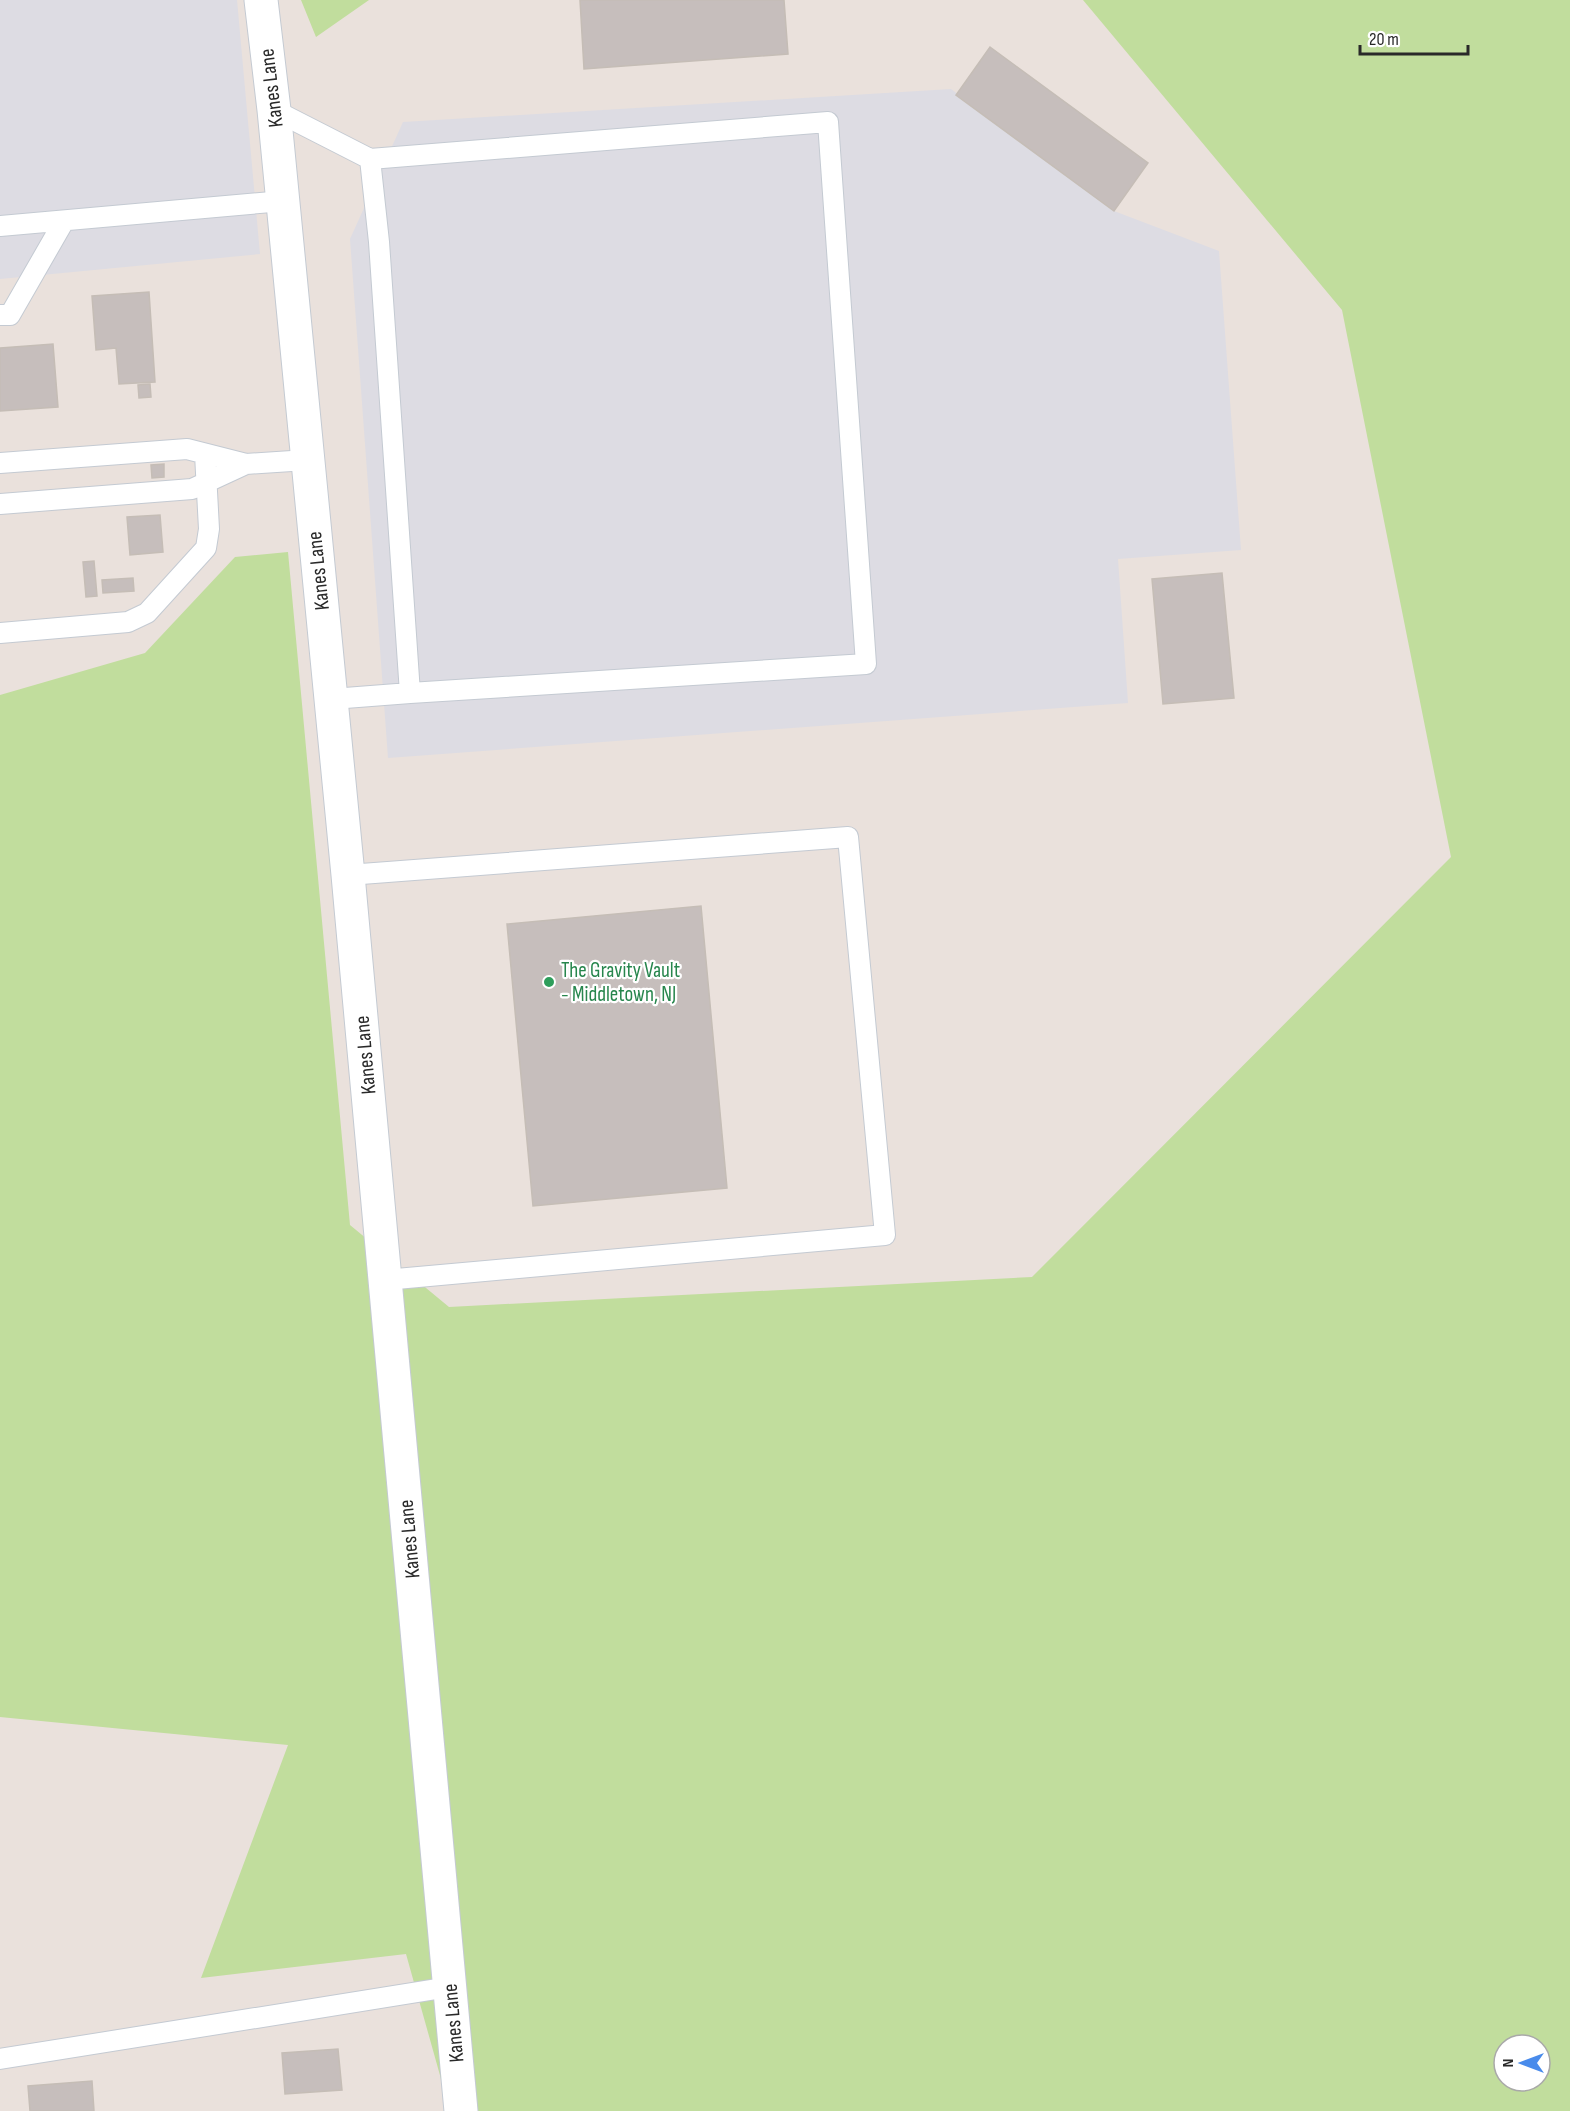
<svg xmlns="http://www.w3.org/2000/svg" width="1570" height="2111" font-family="'Sofia Sans Condensed',sans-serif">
<rect width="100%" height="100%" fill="#eae1dc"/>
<path fill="#dddce3" d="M0,0H237L260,254L0,279Z
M951,89L1114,211L1219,251L1241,550L1118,559L1128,703L388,758L350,239L403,122Z"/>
<path fill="#c1dd9d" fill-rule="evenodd" d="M301,0H369L316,37Z
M1083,0H1570V2111H450L406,1954L201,1978L288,1745L0,1717V695L145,653L235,557L288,552L350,1225L449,1307L1032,1277L1451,857L1342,310ZM1504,2045H1540V2081H1504Z"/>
<path fill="#c6bebc" stroke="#c5bdb6" stroke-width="1.5" d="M580,0H784L788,54L584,69Z
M990,47L1148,163L1114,211L956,95Z
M149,292L155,382L119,384L116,348L96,350L92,296Z
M53,344L58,407L0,411V348Z
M150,384L151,397L139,398L138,385Z
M164,464V477L152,478L151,465Z
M160,515L163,552L130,555L127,517Z
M94,561L97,596L86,597L83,562Z
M1222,573L1234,698L1163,704L1152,579Z
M133,578L134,591L103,593L102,580Z
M701,906L727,1188L533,1206L507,924Z
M338,2049L342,2090L285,2094L282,2053Z
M92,2081L94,2111H30L28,2086Z"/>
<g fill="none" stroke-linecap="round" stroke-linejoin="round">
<defs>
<path id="service" d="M274,110L370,159L379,242L410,693L332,699
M370,159L828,122L866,664L410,693
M0,226L283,201
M0,315H10L64,221
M0,463L187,449L246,464L307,460
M0,504L192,489L246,464
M0,633L128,622L147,613L206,548L209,529L205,454
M348,875L848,837L885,1235L385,1280
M0,2059L449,1987"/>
<path id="minor" d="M261,0L274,110L348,875L461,2111"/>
</defs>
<use href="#service" stroke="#c4cad2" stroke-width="22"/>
<use href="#minor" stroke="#c4cad2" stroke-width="35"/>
<use href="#service" stroke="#fff" stroke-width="20"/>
<use href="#minor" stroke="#fff" stroke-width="33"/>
</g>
<circle fill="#2e9e5b" stroke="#fff" stroke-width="2" cx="549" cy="982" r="6"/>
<g text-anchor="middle" stroke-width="4.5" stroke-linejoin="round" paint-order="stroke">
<g font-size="21" fill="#292929" stroke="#fff">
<text transform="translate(271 88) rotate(-97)" y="7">Kanes Lane</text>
<text transform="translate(318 571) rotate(-96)" y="7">Kanes Lane</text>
<text transform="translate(365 1055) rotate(-95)" y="7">Kanes Lane</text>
<text transform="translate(409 1539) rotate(-95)" y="7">Kanes Lane</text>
<text transform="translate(453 2023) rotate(-95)" y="7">Kanes Lane</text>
</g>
<g font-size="21" fill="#27864d" stroke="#fff" text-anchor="start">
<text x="561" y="977">The Gravity Vault<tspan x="561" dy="24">- Middletown, NJ</tspan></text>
</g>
</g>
<g transform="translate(1522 2063) rotate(270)"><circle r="28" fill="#ffffff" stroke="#a9a9a9" stroke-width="1.5"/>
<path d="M0-4.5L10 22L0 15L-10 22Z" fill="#498beb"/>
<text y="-9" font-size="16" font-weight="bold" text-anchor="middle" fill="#292929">N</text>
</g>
<path d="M1360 45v9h108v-9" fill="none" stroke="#292929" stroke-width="3"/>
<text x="1369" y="45" font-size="18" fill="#292929" stroke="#ffffff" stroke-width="4.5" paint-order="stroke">20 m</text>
</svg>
